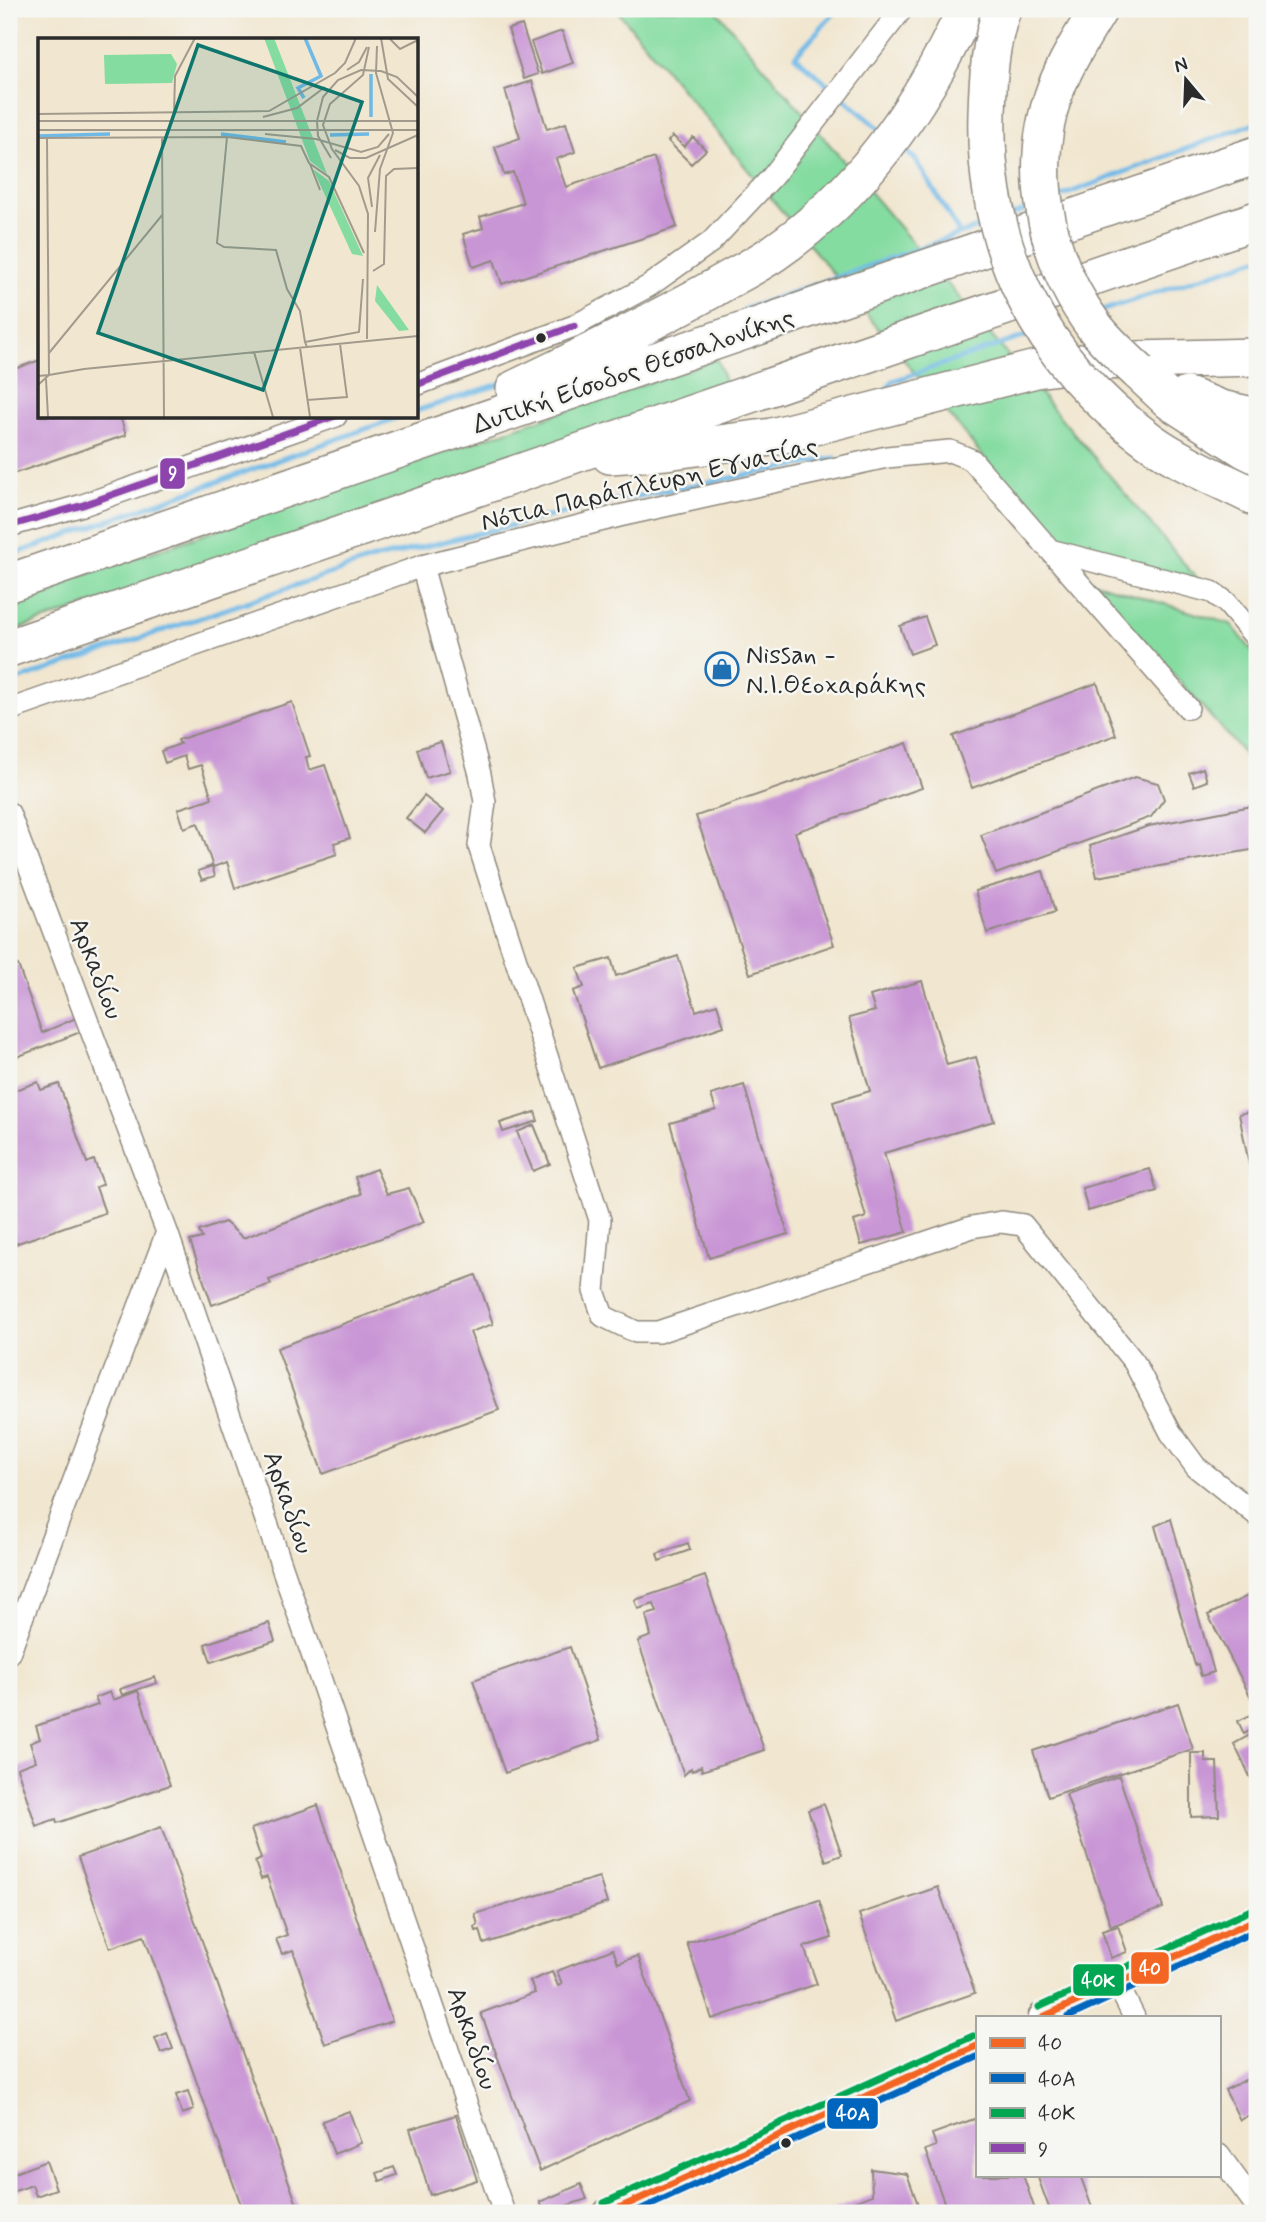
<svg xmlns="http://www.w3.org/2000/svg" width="1266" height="2222" font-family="Mynerve,sans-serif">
<rect width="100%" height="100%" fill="#f6f6f2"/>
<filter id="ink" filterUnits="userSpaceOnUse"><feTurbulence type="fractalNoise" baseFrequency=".0143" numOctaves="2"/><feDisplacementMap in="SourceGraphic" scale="14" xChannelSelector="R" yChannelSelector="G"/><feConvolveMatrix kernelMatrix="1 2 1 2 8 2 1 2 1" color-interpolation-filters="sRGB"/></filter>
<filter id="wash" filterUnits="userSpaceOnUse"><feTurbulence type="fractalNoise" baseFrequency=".00686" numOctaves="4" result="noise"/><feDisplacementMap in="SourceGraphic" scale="28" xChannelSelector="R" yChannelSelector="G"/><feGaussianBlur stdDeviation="1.57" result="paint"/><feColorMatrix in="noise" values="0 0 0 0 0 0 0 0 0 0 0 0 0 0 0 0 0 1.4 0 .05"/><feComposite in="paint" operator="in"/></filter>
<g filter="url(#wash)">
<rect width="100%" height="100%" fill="#f1e6cf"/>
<path fill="#84dca0" stroke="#588466" stroke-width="2" d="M616,9H715L1198,580L1075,550L1045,532Z
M717,359L728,390L9,632V601Z
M1092,582L1231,624L1257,657V769Z"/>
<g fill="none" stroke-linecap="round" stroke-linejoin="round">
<path stroke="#6fb9e7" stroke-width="5" d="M834,90L795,56L838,9
M841,96L882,131
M900,146L916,160L960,234L985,225
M1056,198L1257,122
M1010,216L1031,208
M745,309L960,234
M1101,311L1257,259
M884,393L893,381L1032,334
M416,411L503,383
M9,556L402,416
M9,683L373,559L612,501L835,458"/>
</g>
<g id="blocks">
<path fill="#c996d5" d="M522,25L538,74L524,79L508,29Z
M562,31L573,63L542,74L531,42Z
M532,81L547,129L566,123L575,152L556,159L566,187L654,158L677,227L502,284L494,260L473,267L463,234L483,228L480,217L523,203L513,172L504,175L495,147L520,138L505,90Z
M673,136L684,147L693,137L706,150L691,164L668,141Z
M40,360V416H120L126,435L13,474L9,463V371Z
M925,617L935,645L910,654L900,626Z
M1097,683L1116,735L972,788L953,736Z
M292,702L310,756L306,757L309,770L325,765L350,838L334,843L337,854L235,888L227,862L213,867L198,823L184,828L178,809L212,798L201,765L188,769L184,756L165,763L161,751L180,744L178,740Z
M441,742L450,771L426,778L417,749Z
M907,743L922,788L795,832L834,945L750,974L696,816Z
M1203,768L1207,781L1194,786L1189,773Z
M1135,777L1158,783L1164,799L1151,817L996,874L981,835Z
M424,796L443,811L425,833L406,818Z
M1257,805V849L1097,877L1090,846L1149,826Z
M212,866L215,876L202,880L198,871Z
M1043,871L1055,912L987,933L975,891Z
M678,956L696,1011L717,1004L724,1026L598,1068L573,991L584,987L577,968L611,958L616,976Z
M18,965L42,1033L78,1017L83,1031L9,1060V968Z
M922,981L947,1065L976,1057L994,1121L884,1153L907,1232L861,1245L854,1221L866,1217L833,1102L870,1091L849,1018L875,1011L870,996Z
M38,1082L41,1090L59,1084L87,1163L94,1160L103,1184L96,1187L105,1213L9,1246V1092Z
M744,1085L788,1234L709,1258L670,1123L716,1110L711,1095Z
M1257,1110V1199H1256L1239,1114Z
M535,1112L538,1121L503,1132L500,1123Z
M534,1125L550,1164L533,1171L517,1132Z
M376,1169L387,1194L409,1188L424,1222L269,1280L271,1284L212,1305L190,1241L202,1238L199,1231L225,1222L243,1238L361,1194L355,1177Z
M1150,1169L1157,1191L1088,1211L1082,1188Z
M476,1275L493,1324L470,1332L499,1410L323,1474L277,1348Z
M1171,1519L1214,1672L1201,1676L1198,1664L1195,1665L1155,1526Z
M688,1543L690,1550L659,1561L657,1554Z
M705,1576L764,1750L702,1771L701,1766L692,1771L691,1768L684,1775L638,1641L651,1636L646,1615L657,1612L654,1604L638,1609L635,1600Z
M1256,1592L1257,1596V1709L1208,1615Z
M269,1623L275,1641L211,1662L205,1644Z
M570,1647L601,1740L505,1773L473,1680Z
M155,1677L157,1683L122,1695L120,1689Z
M138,1691L170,1785L57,1823L56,1819L36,1826L17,1768L36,1761L30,1743L40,1739L36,1726L98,1705L95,1698L110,1692L113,1700Z
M1178,1703L1193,1749L1048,1797L1033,1751Z
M1257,1712V1727L1244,1734L1238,1721Z
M1257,1731V1791L1234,1744Z
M1191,1753H1205V1762H1217L1219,1816L1191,1817Z
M1119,1776L1163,1908L1111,1926L1066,1794Z
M824,1804L842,1855L826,1861L808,1810Z
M318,1805L392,2021L325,2044L293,1950L282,1954L276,1939L287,1935L267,1877L261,1879L255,1862L261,1859L251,1829Z
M161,1827L300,2213H244L144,1936L110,1948L78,1857Z
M599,1877L607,1903L484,1944L480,1930L476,1931L475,1927L478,1925L475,1914Z
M938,1887L975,1993L896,2021L859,1914Z
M819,1900L832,1938L804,1947L817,1984L712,2019L687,1943Z
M1118,1926L1127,1952L1111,1958L1102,1931Z
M613,1949L618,1963L638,1956L690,2101L540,2171L481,2013L535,1993L530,1981L552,1972L558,1986L562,1984L557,1971Z
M167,2033L173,2049L161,2053L155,2038Z
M1257,2074V2111L1240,2120L1225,2090Z
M188,2091L194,2110L182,2114L176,2095Z
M349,2111L361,2143L334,2154L322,2121Z
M456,2115L477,2180L430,2195L410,2129Z
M977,2118V2175H1023L1036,2213H948L925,2150L936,2146L932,2134Z
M46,2161L56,2189L36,2196L32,2185L9,2193V2175Z
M394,2167L397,2175L380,2181L377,2173Z
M871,2169L907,2174L921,2213H825L872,2195Z
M1037,2175H1080L1094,2213H1051Z
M581,2184L587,2199L545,2213L540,2202Z"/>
</g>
</g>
<g filter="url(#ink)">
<use href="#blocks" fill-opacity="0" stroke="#8e887d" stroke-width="2"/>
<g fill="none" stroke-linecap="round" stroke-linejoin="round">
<defs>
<path id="street" d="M416,385L574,326L649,286L711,242L772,177L902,9
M9,526L83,505L336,416
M1050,550L1188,708
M422,566L480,774L485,802L479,846L600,1220L594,1291L603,1316L636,1332H658L972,1227L1001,1222L1023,1225L1134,1362L1171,1433L1196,1467L1257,1515
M9,710L422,566L619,516L887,457L950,451L972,460L1050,550L1212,592L1226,602L1257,639
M9,813L167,1232L504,2213
M9,1653L167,1232
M1117,1983L1134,2017
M1219,2155L1257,2207"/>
<path id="secondary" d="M1043,2017L1257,1919
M608,2213L977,2046"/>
<path id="highway" d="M1139,372L1170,401L1257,457
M515,389C582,357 649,324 714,288C734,276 755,266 774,253C861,193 923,104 966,9
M1187,396L1221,409L1257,417
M610,455L666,451L772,437L1036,369L1096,361L1257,357
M9,583L1257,155
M9,648L1257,220"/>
</defs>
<use href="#street" stroke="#8e887d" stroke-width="24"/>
<use href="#secondary" stroke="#8e887d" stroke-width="32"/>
<use href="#highway" stroke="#8e887d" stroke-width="40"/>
<use href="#street" stroke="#fff" stroke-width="21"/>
<use href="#secondary" stroke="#fff" stroke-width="28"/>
<use href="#highway" stroke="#fff" stroke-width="37"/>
<defs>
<path id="highway-bridge" d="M1002,9C990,43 988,77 987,113C983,248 1040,362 1150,441C1182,464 1222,480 1257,498
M1099,9C1083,35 1067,60 1056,88C1026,167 1045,260 1094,326C1107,343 1124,358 1139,372"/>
</defs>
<use href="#highway-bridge" stroke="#8e887d" stroke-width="40" stroke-linecap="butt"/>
<use href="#highway-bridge" stroke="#fff" stroke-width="37"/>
<defs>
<path id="bus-1" d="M1043,2017L1257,1919
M608,2213L977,2046"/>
<path id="bus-2" d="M1068,2017L1257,1930
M633,2213L977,2057"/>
<path id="bus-3" d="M1039,2007L1253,1909
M604,2203L973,2036"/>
<path id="bus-4" d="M416,385L574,326
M9,526L83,505L335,416"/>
</defs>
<use href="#bus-1" stroke="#f6f6f2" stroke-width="12"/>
<use href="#bus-2" stroke="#f6f6f2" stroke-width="12"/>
<use href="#bus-3" stroke="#f6f6f2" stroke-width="12"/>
<use href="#bus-4" stroke="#f6f6f2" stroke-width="12"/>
<use href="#bus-1" stroke="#f26522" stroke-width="7"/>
<use href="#bus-2" stroke="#0065bd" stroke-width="7"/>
<use href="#bus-3" stroke="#00a651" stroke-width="7"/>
<use href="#bus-4" stroke="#8e44ad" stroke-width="7"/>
</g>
</g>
<defs>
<symbol id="shop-ring" viewBox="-11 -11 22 22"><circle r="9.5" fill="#f6f6f2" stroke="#1f6fb2" stroke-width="1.5"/><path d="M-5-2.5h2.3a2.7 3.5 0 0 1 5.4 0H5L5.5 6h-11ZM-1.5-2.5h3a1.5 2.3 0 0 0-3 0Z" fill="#1f6fb2"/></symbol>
</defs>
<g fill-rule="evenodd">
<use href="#shop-ring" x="703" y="650" width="38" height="38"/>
</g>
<g fill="#2b2b2b" stroke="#f6f6f2" stroke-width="2.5">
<circle cx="541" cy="338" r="6"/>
<circle cx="786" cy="2143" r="6"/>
</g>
<g text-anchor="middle" stroke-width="5" stroke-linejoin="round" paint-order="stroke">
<g font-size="26" fill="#2b2b2b" stroke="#f6f6f2">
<text transform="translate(633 370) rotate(-19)" y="9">Δυτική Είσοδος Θεσσαλονίκης</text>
<text transform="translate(649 483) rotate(-13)" y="9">Νότια Παράπλευρη Εγνατίας</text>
<text transform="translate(97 968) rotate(69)" y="9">Αρκαδίου</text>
<text transform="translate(289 1502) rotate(71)" y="9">Αρκαδίου</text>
<text transform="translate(473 2038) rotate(71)" y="9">Αρκαδίου</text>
</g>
<g font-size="26" fill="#2b2b2b" stroke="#f6f6f2" text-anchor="start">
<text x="746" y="663">Nissan -<tspan x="746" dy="30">Ν.Ι.Θεοχαράκης</tspan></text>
</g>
</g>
<g transform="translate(38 38)">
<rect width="380" height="380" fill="#f1e6cf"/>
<path d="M226,0H236L289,136L272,123ZM133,16L139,26L134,45L67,46L66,17ZM275,131L291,143L325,218L314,216ZM339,247L371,292L361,293L337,263Z" fill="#84dca0"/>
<path fill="none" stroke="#6fb9e7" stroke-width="3.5" d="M333,36V79M266,60L260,50L283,38L267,0M183,96L248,104M292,97L331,96M1,98L72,96"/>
<path fill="none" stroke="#a29b8d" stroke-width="2" d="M318,0H341M343,0L350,41L380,69M351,0L362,11L380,2M309,32L321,24L329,9M0,76L231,73L297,35L307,25L318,0M136,76L137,38L157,0M225,79L259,70L287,49M0,83H380M0,92H380M227,96L278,101L323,114L340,109L351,96M189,99L179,205L186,209L238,212L249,251L262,273L267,304M0,100L189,99L263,108L271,125L291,139L326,215M124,100L126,379M297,112L312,120H328L380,97M293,120L280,98L279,83L285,59L300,42L323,32L343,33L359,39L380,59M272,126L282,152M334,169L330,140L342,117M337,194L342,131L355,95L338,35L339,8M335,233L346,226L348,138L356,131L380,130M329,301L330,176L321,148L294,111L285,87L292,66L325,37L331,9M269,309L267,304L321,294L325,241M262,310L272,379M216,314L235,379M11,315L125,176M0,338L11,337L9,100M8,341L10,379M0,347L11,337L46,331L380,298M269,362L309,359L302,306"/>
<path fill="#0f766e" fill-opacity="0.15" stroke="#0f766e" stroke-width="3.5" d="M160,7L324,64L225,352L60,295Z"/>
<rect width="380" height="380" fill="none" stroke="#2b2b2b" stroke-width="3.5"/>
</g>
<g stroke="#f6f6f2" stroke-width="2.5">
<rect x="159" y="457" width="27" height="33" rx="7" fill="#8e44ad"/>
<rect x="1130" y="1951" width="40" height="34" rx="7" fill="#f26522"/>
<rect x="1072" y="1963" width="53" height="34" rx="7" fill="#00a651"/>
<rect x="826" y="2097" width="53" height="33" rx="7" fill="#0065bd"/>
</g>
<g font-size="19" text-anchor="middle" font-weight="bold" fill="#fff">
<text x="173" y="480">9</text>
<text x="1150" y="1975">40</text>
<text x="1098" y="1987">40Κ</text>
<text x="853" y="2120">40Α</text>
</g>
<rect width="1266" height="2222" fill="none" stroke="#f6f6f2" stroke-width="35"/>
<rect x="976" y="2016" width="245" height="161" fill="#f6f6f2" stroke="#a5a5a2" stroke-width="2"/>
<rect x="990" y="2038" width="35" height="10" fill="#f26522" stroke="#a5a5a2" stroke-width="2"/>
<text x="1038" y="2050" font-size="21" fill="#2b2b2b">40</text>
<rect x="990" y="2073" width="35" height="10" fill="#0065bd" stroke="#a5a5a2" stroke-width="2"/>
<text x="1038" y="2086" font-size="21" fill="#2b2b2b">40Α</text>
<rect x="990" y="2108" width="35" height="10" fill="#00a651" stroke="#a5a5a2" stroke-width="2"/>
<text x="1038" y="2120" font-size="21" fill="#2b2b2b">40Κ</text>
<rect x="990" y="2143" width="35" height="10" fill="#8e44ad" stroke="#a5a5a2" stroke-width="2"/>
<text x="1038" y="2156" font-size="21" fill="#2b2b2b">9</text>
<g transform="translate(1186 80) rotate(341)" stroke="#f6f6f2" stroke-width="5" paint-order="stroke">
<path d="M0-5L12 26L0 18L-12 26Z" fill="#2b2b2b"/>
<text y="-10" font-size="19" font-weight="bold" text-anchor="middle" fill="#2b2b2b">N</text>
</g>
</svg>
